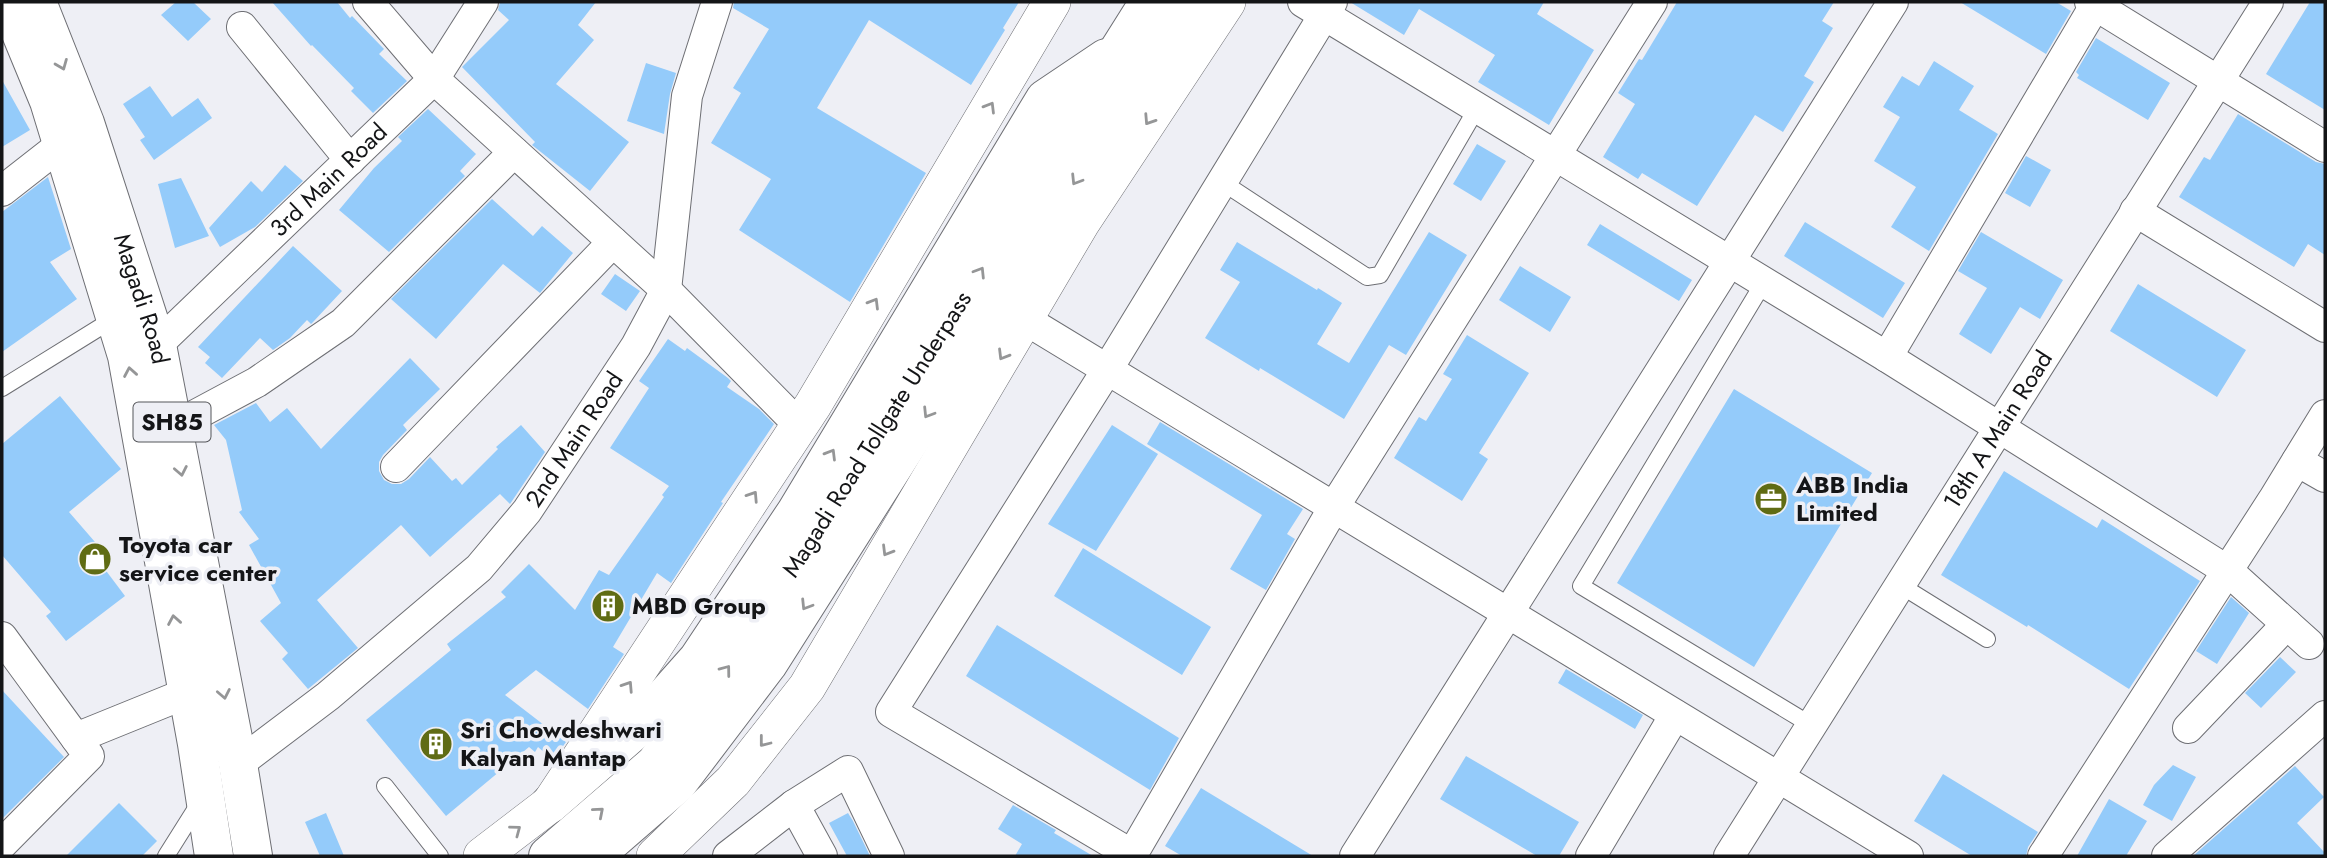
<svg xmlns="http://www.w3.org/2000/svg" width="2327" height="858" font-family="Jost,sans-serif">
<rect width="100%" height="100%" fill="#eeeff5"/>
<path fill="#94cbfa" d="M176,2H193L211,19L188,41L161,15Z
M272,2H337L350,18L352,16L384,49L379,54L407,81L373,113L351,91L354,88L312,45L311,46Z
M500,2H596L578,25L594,40L556,84L629,142L590,191L532,145L535,142L462,67L509,20L498,10Z
M734,2H1019L1003,28L1005,30L971,85L869,20L817,108L926,173L850,302L739,230L771,179L711,143L741,93L733,88L769,29L733,8Z
M1350,2H1544L1537,14L1594,50L1549,125L1478,82L1495,55L1419,9L1404,35Z
M1677,2H1834L1822,21L1833,28L1804,76L1814,82L1783,132L1755,115L1697,206L1642,173L1638,179L1603,157L1635,104L1618,93L1639,59L1642,60Z
M1960,2H2056L2071,11L2046,54Z
M2310,2H2325V110L2266,74Z
M2096,38L2170,83L2148,120L2077,78L2079,75L2076,72Z
M1934,61L1974,86L1959,110L1998,134L1929,251L1891,227L1916,187L1874,161L1900,117L1883,107L1902,76L1919,86Z
M646,63L676,73L670,94L664,134L627,121Z
M2,80L30,130L2,147Z
M150,86L172,117L198,98L212,118L154,160L140,140L145,137L123,104Z
M428,109L476,154L460,171L465,176L389,252L339,210L374,168L402,141L398,137Z
M2238,114L2316,162L2325,164V255L2308,244L2294,267L2179,197L2204,157L2210,160Z
M1477,144L1506,161L1481,201L1453,184Z
M2026,156L2051,170L2030,207L2005,193Z
M285,165L303,181L255,227L220,247L209,228L251,181L262,192Z
M48,177L71,249L50,262L77,299L2,352V212Z
M181,178L209,236L175,248L158,184Z
M492,199L533,236L542,226L573,253L540,293L503,264L436,339L391,299Z
M1805,222L1905,283L1883,318L1784,256Z
M1600,224L1692,280L1679,301L1587,245Z
M1429,232L1467,255L1406,355L1389,345L1344,419L1260,368L1259,371L1205,338L1240,282L1220,270L1237,242L1317,290L1318,288L1342,303L1317,344L1349,363Z
M1981,232L2063,280L2040,319L2020,307L1991,354L1959,334L1987,288L1958,271Z
M293,246L342,291L314,321L311,324L307,320L290,338L273,350L260,338L222,378L205,363L210,357L198,347Z
M1520,266L1571,297L1550,332L1499,300Z
M615,274L640,291L626,311L601,294Z
M2138,284L2246,350L2217,397L2110,331Z
M1467,335L1529,373L1479,453L1488,459L1462,501L1394,458L1419,417L1426,421L1452,379L1443,374Z
M668,339L685,351L687,348L728,378L731,381L727,387L759,409L774,424L721,502L723,503L671,583L657,573L613,647L624,654L588,709L536,670L505,695L566,742L553,760L538,747L535,752L529,747L446,816L366,720L451,650L447,644L506,597L501,592L529,564L575,610L599,570L609,575L664,497L662,495L669,486L610,448L649,388L639,381Z
M410,358L440,389L403,425L407,430L383,455L379,462V471L384,480L392,484H401L409,479L430,457L452,481L456,478L462,485L498,449L496,447L521,425L545,452L510,504L500,494L430,557L401,525L317,600L358,648L308,689L282,659L288,653L260,621L281,603L249,545L259,539L239,512L242,510L226,440L214,425L256,403L270,422L287,408L321,449Z
M1734,389L1872,473L1754,667L1617,583Z
M60,396L121,469L69,512L108,557L101,564L125,596L66,641L46,616L51,612L2,555V444Z
M1160,422L1303,509L1287,534L1295,539L1266,590L1230,569L1262,515L1147,444Z
M1112,425L1158,454L1096,551L1048,524Z
M2004,471L2097,528L2102,519L2200,581L2129,689L2028,625L2027,627L1941,575Z
M1083,548L1211,627L1182,675L1054,596Z
M2231,597L2249,613L2217,664L2196,651Z
M997,625L1179,738L1150,790L966,676Z
M2280,657L2296,672L2261,708L2245,693Z
M1566,669L1643,715L1635,729L1558,683Z
M2,690L64,757L2,819Z
M1466,756L1579,822L1559,856H1537L1440,799Z
M2173,765L2196,777L2172,821L2143,805L2154,785Z
M2295,766L2324,797L2297,823L2325,853V856H2193Z
M1943,774L2038,832L2028,847L2026,856H1972L1914,821Z
M1201,788L1313,856H1182L1165,846Z
M2109,799L2147,821L2126,856H2077Z
M119,803L157,841L142,856H66Z
M1013,805L1056,830L1054,833L1093,856H1015L1022,844L998,829Z
M326,813L344,856H320L305,822Z
M848,813L853,821L870,856H847L829,823Z"/>
<g fill="none" stroke-linecap="round" stroke-linejoin="round">
<defs>
<path id="service" d="M1222,182L1367,277L1380,275L1477,108
M1764,282L1581,586L1811,725
M2,388L115,318
M1900,585L1987,639
M385,786L440,856
M166,856L200,802"/>
<g id="minor">
<path d="M368,2L434,79L666,290L799,425"/>
<path d="M1303,2L1887,357L2228,571L2309,644"/>
<path d="M2090,2L2325,147"/>
<path d="M242,27L350,160"/>
<path d="M2,191L62,144"/>
<path d="M2135,211L2325,327"/>
<path d="M1024,319L1908,856"/>
<path id="s1" d="M157,345L434,79L483,2"/>
<path d="M1887,357L2097,2"/>
<path d="M173,427L257,382L343,323L514,152"/>
<path d="M2297,461L2325,477"/>
<path d="M396,467L613,242"/>
<path d="M2,637L89,756L2,844"/>
<path d="M2188,728L2287,624"/>
<path d="M76,738L187,693"/>
<path id="s2" d="M238,764L328,696L479,568L527,511L636,346L666,290L687,96L717,2"/>
<path d="M794,805L822,856"/>
<path d="M1132,855L1334,507L1652,2"/>
<path d="M728,856L794,805L848,771L889,856"/>
<path d="M1134,856L891,712L1107,370L1332,2"/>
<path d="M1355,856L1893,2"/>
<path d="M1591,856L1675,715"/>
<path id="s3" d="M1729,856L2268,2"/>
<path d="M2043,856L2273,500L2325,415"/>
<path d="M2167,856L2325,716"/>
</g>
<path id="tertiary" d="M482,856L550,804L813,405L1052,2
M655,856L733,781L807,687L1081,223L1227,2"/>
<g id="primary">
<path d="M8,2L49,101L127,356L197,744L214,856"/>
<path id="s4" d="M37,2L85,123L157,345L238,764L253,856"/>
<path d="M550,804L635,730L698,659L796,512L1045,99L1106,58"/>
<path id="s5" d="M548,856L655,764L743,647L1149,2"/>
<path d="M594,856L677,784L768,664L1188,2"/>
</g>
</defs>
<use href="#service" stroke="#6e6f74" stroke-width="18"/>
<use href="#minor" stroke="#6e6f74" stroke-width="32"/>
<use href="#tertiary" stroke="#6e6f74" stroke-width="38"/>
<use href="#primary" stroke="#6e6f74" stroke-width="40"/>
<use href="#service" stroke="#fff" stroke-width="16"/>
<use href="#minor" stroke="#fff" stroke-width="30"/>
<use href="#tertiary" stroke="#fff" stroke-width="37"/>
<use href="#primary" stroke="#fff" stroke-width="38"/>
</g>
<defs><path id="oneway-chevron" d="M-2-3.5L2.5 0L-2 3.5" fill="none" stroke-width="1.6" stroke-linecap="round" stroke-linejoin="round" transform="scale(1.75)"/></defs>
<g stroke="#959697">
<use href="#oneway-chevron" transform="translate(62 65) rotate(68)"/>
<use href="#oneway-chevron" transform="translate(990 107) rotate(-59)"/>
<use href="#oneway-chevron" transform="translate(1149 120) rotate(123)"/>
<use href="#oneway-chevron" transform="translate(1076 180) rotate(122)"/>
<use href="#oneway-chevron" transform="translate(980 272) rotate(-58)"/>
<use href="#oneway-chevron" transform="translate(874 303) rotate(-59)"/>
<use href="#oneway-chevron" transform="translate(1003 355) rotate(121)"/>
<use href="#oneway-chevron" transform="translate(130 372) rotate(-100)"/>
<use href="#oneway-chevron" transform="translate(928 413) rotate(122)"/>
<use href="#oneway-chevron" transform="translate(831 454) rotate(-59)"/>
<use href="#oneway-chevron" transform="translate(181 471) rotate(79)"/>
<use href="#oneway-chevron" transform="translate(753 496) rotate(-57)"/>
<use href="#oneway-chevron" transform="translate(887 551) rotate(121)"/>
<use href="#oneway-chevron" transform="translate(806 605) rotate(122)"/>
<use href="#oneway-chevron" transform="translate(174 620) rotate(-100)"/>
<use href="#oneway-chevron" transform="translate(726 670) rotate(-53)"/>
<use href="#oneway-chevron" transform="translate(628 686) rotate(-57)"/>
<use href="#oneway-chevron" transform="translate(224 694) rotate(79)"/>
<use href="#oneway-chevron" transform="translate(764 742) rotate(128)"/>
<use href="#oneway-chevron" transform="translate(599 812) rotate(-41)"/>
<use href="#oneway-chevron" transform="translate(516 830) rotate(-37)"/>
</g>
<defs>
<symbol id="office-disc" viewBox="-11 -11 22 22"><circle r="9.5" fill="#606c14" stroke="#eeeff5"/><path d="M-6-3h4V-5.5h4V-3h4V5H-6ZM-1-4.5V-3h2v-1.5ZM-6 0V1H6V0Z" fill="#fff"/></symbol>
<symbol id="shop-disc" viewBox="-11 -11 22 22"><circle r="9.5" fill="#606c14" stroke="#eeeff5"/><path d="M-5-2.5h2.3a2.7 3.5 0 0 1 5.4 0H5L5.5 6h-11ZM-1.5-2.5h3a1.5 2.3 0 0 0-3 0Z" fill="#fff"/></symbol>
<symbol id="building-disc" viewBox="-11 -11 22 22"><circle r="9.5" fill="#606c14" stroke="#eeeff5"/><path d="M-4-6H4V6H1V3H-1V6H-4ZM-2.5-4.3h1.7v1.8h-1.7ZM.8-4.3h1.7v1.8H.8ZM-2.5-1h1.7V.8h-1.7ZM.8-1h1.7V.8H.8Z" fill="#fff"/></symbol>
</defs>
<g fill-rule="evenodd">
<use href="#office-disc" x="1752" y="480" width="38" height="38"/>
<use href="#shop-disc" x="76" y="540" width="38" height="38"/>
<use href="#building-disc" x="589" y="587" width="38" height="38"/>
<use href="#building-disc" x="417" y="725" width="38" height="38"/>
</g>
<g text-anchor="middle" stroke-width="7" stroke-linejoin="round" paint-order="stroke">
<rect fill="#eeeff5" stroke="#55565a" stroke-width="2" x="133.5" y="402.5" width="77" height="39" rx="5"/>
<g font-size="23" font-weight="bold" fill="#141517">
<text x="172" y="430">SH85</text>
</g>
<g font-size="24" fill="#141517" stroke="#eeeff5">
<text dy="8" stroke="none"><textPath href="#s1" startOffset="238">3rd Main Road</textPath></text>
<text dy="8" stroke="none"><textPath href="#s4" startOffset="315">Magadi Road</textPath></text>
<text dy="8" stroke="none"><textPath href="#s3" startOffset="504">18th A Main Road</textPath></text>
<text dy="8" stroke="none"><textPath href="#s5" startOffset="539">Magadi Road Tollgate Underpass</textPath></text>
<text dy="8" stroke="none"><textPath href="#s2" startOffset="471">2nd Main Road</textPath></text>
</g>
<g font-size="24" font-weight="bold" fill="#141517" stroke="#eeeff5" text-anchor="start">
<text x="1796" y="493">ABB India<tspan x="1796" dy="28">Limited</tspan></text>
<text x="119" y="553">Toyota car<tspan x="119" dy="28">service center</tspan></text>
<text x="632" y="614">MBD Group</text>
<text x="460" y="738">Sri Chowdeshwari<tspan x="460" dy="28">Kalyan Mantap</tspan></text>
</g>
</g>
<rect width="2327" height="858" fill="none" stroke="#141517" stroke-width="7"/>
</svg>
